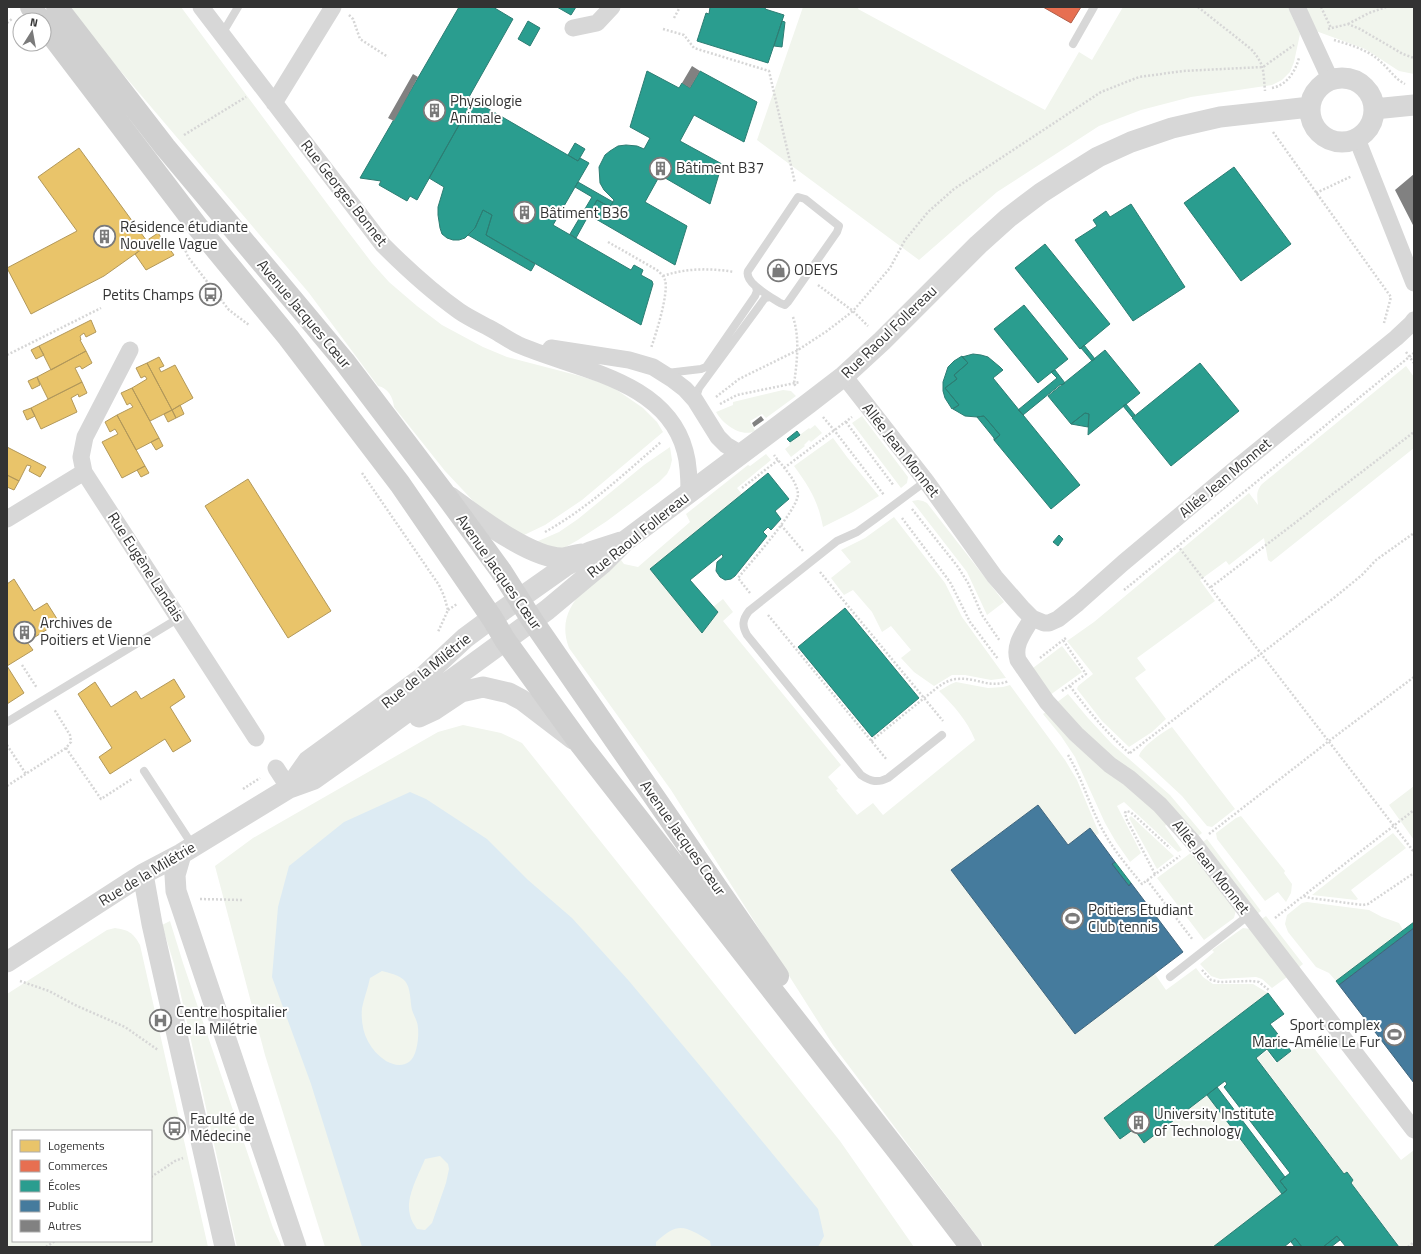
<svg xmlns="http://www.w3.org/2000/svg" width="1421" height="1254" font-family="'Titillium Web',sans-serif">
<rect width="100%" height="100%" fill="#fff"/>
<path fill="#f1f5ed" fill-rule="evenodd" d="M67,7H181L343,225L372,263L389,282L417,306L442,325L483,347L507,357L580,376L611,386L643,408L657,422L663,432L582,500L545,525L522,536L476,504L445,471L394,407C393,397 388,388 378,386L309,293L84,28Z
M803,7H859L858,9L1045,110L1079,52L1092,60L1123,7H1288L1300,34L1294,62L1290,72L1282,80L1272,85L1191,97L1141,110L1099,126L997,192L919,260L757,140Z
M1305,7H1414V74L1399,71L1365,49L1316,31Z
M1406,366L1414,377V448L1271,562L1268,560L1264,538L1229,565L1226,561L1200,580L1215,601L1137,658L1146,670L1135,678L1166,719L1152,732L1129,747L1102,721L1077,689L1078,686L1093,674L1067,641L1094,622L1249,493L1258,505C1257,496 1256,491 1262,484Z
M783,390L791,391L796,396L766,418L762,414L750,421L755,431C741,438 723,424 716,412L733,405V402Z
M862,416L908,477L907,483L901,488L852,423Z
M815,425L822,433L811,442L809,440L804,445L805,446L791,457L785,449L790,445L789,443L809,428L810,429Z
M833,438L847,457L879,496L853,512L823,527C818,501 810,488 794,466Z
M670,447L672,460L670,468L667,474L659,482L607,521L578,540L564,548L551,550L536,542L559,532L578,519L644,465Z
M766,454L771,460L737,488L742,494L650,569L702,633L718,612L713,607L723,599L733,612L723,621L841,765L828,777L838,789L836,790L857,815L873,803L883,815L975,740C967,720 954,706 939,691L951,684L956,682L988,688L1003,687L1010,685L1065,760L1077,780L1099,833L1096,836L1090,828L1068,845L1038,805L1166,990L1196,968L1203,977L1213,984H1253L1268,993L1104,1118L1120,1139L1134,1129L1144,1143L1207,1095L1282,1194L1213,1247H985L833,1045L671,790L569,648C553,606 592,582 621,560L624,564L638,567L690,522L686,514L748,465L750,466Z
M918,500L923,501L927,503L1004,602L987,615L967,572L912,501Z
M894,517L945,583L962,617L1006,678L991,680L965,675H952L934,686L914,672L901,658L911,650L891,626L882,632L872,612L853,590L844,595L831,578L851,562L841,550L865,538Z
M1062,646L1082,672L1050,695L1033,668Z
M1068,694L1088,718L1112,744L1170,795L1202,833L1197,837L1095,745L1056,703Z
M1046,712L1169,822L1165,826L1182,850L1178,852L1124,802L1117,806L1141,853L1130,862L1116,842L1105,823L1075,757L1061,736L1043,714Z
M463,725L501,733L522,743L840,1141L914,1247H325L265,1055L215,866L253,838L438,732Z
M1172,727L1235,809L1212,827L1207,826L1182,796L1139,756C1142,746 1163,732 1172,727Z
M1414,786V840L1389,805Z
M1131,816L1174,856L1157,869L1129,818Z
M1241,816L1285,871L1284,873L1292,884L1291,893L1286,902L1278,892L1265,901L1217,839L1216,833L1236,818Z
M1393,833L1406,848L1351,890L1358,899L1356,900L1312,895L1341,872Z
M1207,839L1261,911L1256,915L1201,843Z
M1192,852L1236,910L1234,918L1204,940L1157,878Z
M1307,902L1369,910L1382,917L1399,923L1403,930L1336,981L1329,973L1316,967L1288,932L1285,924L1287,915L1302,903Z
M1266,916L1303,964L1297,969L1260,920Z
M170,921L183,963L273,1228L282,1247H237L174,964L162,925Z
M115,928C128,930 133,932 140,945L208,1247H7V994L107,930ZM13,1131H151V1241H13Z
M1243,928L1251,929L1287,977L1272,988L1262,979L1256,977L1220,979L1211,976L1200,964L1214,952L1212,950Z
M1303,1042L1310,1043L1401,1160L1414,1150V1247H1400L1257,1058L1267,1051L1276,1063Z"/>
<path fill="#ddebf3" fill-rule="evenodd" d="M410,792L426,799L487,839L528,880L572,918L629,981L706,1073L818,1209L824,1236L818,1247H711L710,1241C686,1227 679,1220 656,1242V1247H362L311,1084L272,977L278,907L289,866L344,822ZM382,971C389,973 400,975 405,981C411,988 410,1001 412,1010C414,1016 418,1022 418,1028C419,1037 417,1057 409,1062C402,1067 393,1065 386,1061C368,1049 360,1030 362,1008C364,998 368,988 370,978ZM440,1156L448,1164L449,1169L446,1183L432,1223L425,1230L417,1229C414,1225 411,1220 410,1215C405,1198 419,1174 425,1159Z"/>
<path fill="#e9c46a" stroke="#b2985a" d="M79,148L149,244L104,276L31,314L7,268L77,231L38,177Z
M158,233L174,255L146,270L135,254L149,244L146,241Z
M91,320L96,332L86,337L84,333L80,336L81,340H80L86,351L51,370L39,346Z
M39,346L44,355L36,359L31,350Z
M86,351L92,363L82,369L80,366L75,368L82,382L48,399L37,377Z
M159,357L164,366L159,368L161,372L175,365L193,398L172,410L147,363Z
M147,363L172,410L150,421L132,388L147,379L145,376L141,378L136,368Z
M37,377L40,385L32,389L28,381Z
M82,382L87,393L79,397L78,394L71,398L77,412L41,429L31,408Z
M132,388L159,438L136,450L117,415L133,407L130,403L127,405L121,393Z
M180,405L184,414L176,418L172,410Z
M31,408L35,416L27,420L23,411Z
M172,410L176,418L168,422L164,414Z
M117,415L145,466L122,478L102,442L118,434L115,429L110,432L105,422Z
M159,438L163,446L156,450L151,442Z
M7,447L46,467L40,477L29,471L31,466L27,465L19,481L7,475Z
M145,466L149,473L141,477L137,470Z
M7,475L19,481L14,490L7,487Z
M248,479L331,611L288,638L205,506Z
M14,579L34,611L47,603L59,622L27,642L33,650L7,666L24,693L7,704V584Z
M174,679L185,697L170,707L191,741L173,752L165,739L110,774L99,757L112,748L78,694L95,682L111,707L136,691L141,699Z"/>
<path fill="#e76f51" stroke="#b15d48" d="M1043,7H1081L1071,23Z"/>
<path fill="#2a9d8f" stroke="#2d7d73" d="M459,7H493L513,19L469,97L473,100L417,200L410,196L407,201L379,185L381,181L360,178Z
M557,7H576L571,15Z
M710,7H766L765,9L784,15L768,63L697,41L706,13L709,14Z
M528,21L540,28L530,46L518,39Z
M782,21L785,22L782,47L774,46Z
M647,71L679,88L682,83L690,88L700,71L757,102L744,142L694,115L680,141L722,164L710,204L660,175L645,202L687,226L675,265L589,215L597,200L610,207L614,200L604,190L600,183L599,167L605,155L610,151L618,146L626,145L637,146L644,149L650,138L630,127Z
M473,100L578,161L580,158L589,163L553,225L631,270L634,265L643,270L641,275L652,281L653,284L641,325L486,235L492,215L483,210L475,228L465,238L459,240H453L447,238L442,234L440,228L438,215V207L444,187L429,178Z
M575,143L585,149L578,161L568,155Z
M1234,167L1291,244L1241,281L1184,203Z
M578,182L613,202L610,207L597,200L576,238L570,234L592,197L575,187Z
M1131,204L1185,287L1133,321L1075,240L1097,226L1093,220L1106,211L1110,217Z
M483,210L492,215L486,235L535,264L531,271L468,235L475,228Z
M1045,244L1110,324L1080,349L1015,268Z
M1024,305L1068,359L1038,383L994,329Z
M1084,345L1095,359L1092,361L1081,348Z
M1105,350L1140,393L1088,435L1089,414L1085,413L1071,424L1048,396Z
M973,354L981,355L988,357L1000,367L1003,370L993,378L1080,485L1051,509L994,440L1000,435L984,416L977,417L965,416L953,409L959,405L945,388L957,379L954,375L968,363L962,357Z
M962,356L968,363L954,375L957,379L945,388L959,405L952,409L945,398L943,391V382L948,367L954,361Z
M1200,363L1239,411L1171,466L1132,418Z
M1055,370L1065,383L1062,385L1061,384L1023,415L1018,410L1057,378L1051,372Z
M1126,404L1135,415L1132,417L1123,406Z
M1085,413L1089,414L1088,427L1071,424Z
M984,416L1000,435L994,440V438L977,417Z
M797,431L800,435L790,442L787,439Z
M768,473L789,499L775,511L781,519L771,530L768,527L763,532L767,536L735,576L731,579L725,580L720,577L716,571L717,562L723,557L722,554L690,580L718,612L702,633L650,569Z
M1059,535L1063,539L1058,546L1053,542Z
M845,608L919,698L872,737L798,647Z
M1115,862L1131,883L1129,886L1112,864Z
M1414,922V928L1339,985L1336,981Z
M1268,993L1284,1014L1270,1024L1291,1051L1277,1062L1267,1049L1256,1058L1344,1174L1347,1172L1353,1180L1351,1183L1399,1247H1346L1337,1236L1323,1247H1302L1295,1238L1284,1247H1213L1287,1190L1280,1181L1290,1173L1224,1087L1227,1084L1225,1081L1144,1143L1134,1129L1120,1139L1104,1118Z
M1217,1087L1285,1177L1280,1181L1287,1190L1282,1194L1207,1095Z
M1337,1236L1340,1240L1331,1247H1323Z
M1295,1238L1302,1247H1295L1291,1242Z"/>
<path fill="#457b9d" stroke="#40657d" d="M1038,805L1068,845L1090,828L1115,862L1112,864L1129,886L1131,883L1183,952L1075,1034L951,870Z
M1414,928V1083L1339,985Z"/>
<path fill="#818181" d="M692,66L700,71L690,88L682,83Z
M413,74L418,77L394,121L388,118Z
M1414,174V227L1395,190Z
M761,416L764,420L754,427L752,423Z"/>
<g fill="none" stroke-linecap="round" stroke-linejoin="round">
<path stroke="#d6d6d6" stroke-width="2.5" stroke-dasharray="2 2" stroke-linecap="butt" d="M1198,7L1251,49C1265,65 1263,70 1265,91
M1321,7L1331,28
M349,15L353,19L360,39L388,57
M674,18L680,7
M7,23L13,18
M1348,24L1369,13L1386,7
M663,29L684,35L694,48L769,71L795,183
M1328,29L1348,24L1360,29L1403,54L1414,58
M1334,40C1351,45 1369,50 1382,63C1390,70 1395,79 1405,84
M1272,88C1287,85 1295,72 1299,58
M1273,132L1391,297L1384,323
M184,135L246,97
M1316,193L1352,176
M608,242L657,270C660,273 664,276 665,280C669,293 656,334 651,348
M184,247L188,257L229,310L249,325
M663,276C686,268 711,268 734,272
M818,285L853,311L868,326
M793,317C800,338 797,362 794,384L796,386
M1406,352L1414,363
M1414,353L1178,546L1414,852
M7,355L101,308
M716,397L739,379L798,350L827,331L853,311L890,268L905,240L928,212L954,189L1101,92L1139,77L1183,71L1263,67L1294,45
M720,404L737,395L800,382
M823,417L834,430L884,495
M846,422L894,486
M784,468L852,417
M362,473L439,585L444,596L448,610L438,632
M742,488L778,460
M912,509L958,567L968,583L982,615L1000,641
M902,518L950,582L970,622L998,659
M781,525L803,551
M545,532C588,508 624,474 661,442
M820,572L943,721
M1211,587L1414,432
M1124,590L1178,546
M750,593L738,578C750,563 798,510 798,494C797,480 782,466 774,455
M448,610L457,604
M768,615L887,760
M1040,658L1063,640
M22,665L37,688
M1070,686C1088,711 1107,733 1130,754
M1062,691L1086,674L1063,640L1066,638
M871,741L938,687C944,683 950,679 958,679C977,677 988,689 1009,681
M7,745L26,774
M66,748L101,799L132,779
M1130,753L1233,674L1262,653L1335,597L1362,575L1376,560L1414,533
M1068,755C1082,778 1089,804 1101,827C1112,848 1127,866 1142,884L1180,856
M7,786L66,748L71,742L70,735L54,709
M243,789L260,778
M1209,834L1329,741L1414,677
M1155,874L1127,820L1125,813L1126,811L1130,812L1134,815L1170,848
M1147,880L1193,940
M1304,896L1310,898L1363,905L1368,904L1414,873
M200,899L243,900
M1275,918L1414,810
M1202,970L1211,980L1220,982L1250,981L1259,982L1269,990
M20,981L49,991L75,1005L125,1027L158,1050
M151,1177L175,1161L183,1158
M46,1247L55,1241
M1408,1247L1414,1242"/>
<path stroke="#d7d7d7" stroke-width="8" d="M222,34L238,7
M1073,44L1094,7
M798,197L805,199L839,226L837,232L788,302L785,305L780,303C771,297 744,283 748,271Z
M667,373L701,369L706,367L755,296L757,291L756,287
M695,400L699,388L765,298L770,297
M926,481L875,519L857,532L837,541L749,611C742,620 742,626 747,635L861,775C871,782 878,783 888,778L942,735
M7,722L179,618
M144,771L193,846
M1170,977L1249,915"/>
<path stroke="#d7d7d7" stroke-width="17" d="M201,7L383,245C407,269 431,291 459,311C469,318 482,324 493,330C502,335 510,341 519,345C577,370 666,380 685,451C689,465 689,479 689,493
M1297,7L1331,81
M573,28L597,23L612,7
M274,103L333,7
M1357,139L1414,283
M551,348L629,360L653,367L672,379L685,389L695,400L718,437L726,445L741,454
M844,376L926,481L995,577L1023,609L1032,618L1044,623H1049L1058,619L1078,603L1123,563L1240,465L1396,338L1411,324L1414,320
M84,472L81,457L85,437L130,350
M7,519L84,472L256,738
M1032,618C1025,631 1013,644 1018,660L1047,702L1076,734L1110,765L1129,778L1160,805L1193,842L1414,1130
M276,768L289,788"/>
<path stroke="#d7d7d7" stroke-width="21" d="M1310 110a32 32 0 1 1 64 0a32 32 0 1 1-64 0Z
M1374,109L1414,105
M450,497C476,516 531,559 563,558C569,557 575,555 581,554
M419,717L434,710L461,692L483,687L509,693L522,700L573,739
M289,788L308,761L422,678L465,638L492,618L567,565L590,552L621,542
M181,854L175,875L176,891L296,1247
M143,874L152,924L225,1247
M7,962L143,874L181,854L289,788L314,779L366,742L547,610L602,564L625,541L809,403L844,376L882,341L978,245L1008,218L1041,193L1069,175L1098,157L1131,142L1172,128L1220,117L1310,107"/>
<path stroke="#d0d0d0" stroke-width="22" d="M31,7L40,20
M57,7L165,147L344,361L444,493L501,571L532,620L778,976
M44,25L200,230L288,337L400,484L492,618L505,640L581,745L907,1163L971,1247"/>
</g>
<defs>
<symbol id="building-ring" viewBox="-11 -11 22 22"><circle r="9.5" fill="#fff" stroke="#7a7a7a" stroke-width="1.5"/><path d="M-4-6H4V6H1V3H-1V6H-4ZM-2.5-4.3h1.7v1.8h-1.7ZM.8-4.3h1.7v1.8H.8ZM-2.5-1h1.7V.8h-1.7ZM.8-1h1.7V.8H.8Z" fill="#7a7a7a"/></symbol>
<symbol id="shop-ring" viewBox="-11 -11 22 22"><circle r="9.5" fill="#fff" stroke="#7a7a7a" stroke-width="1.5"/><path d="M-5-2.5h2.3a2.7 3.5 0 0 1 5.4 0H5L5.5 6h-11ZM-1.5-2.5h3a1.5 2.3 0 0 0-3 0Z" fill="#7a7a7a"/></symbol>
<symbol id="bus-ring" viewBox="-11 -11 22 22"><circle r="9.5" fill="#fff" stroke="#7a7a7a" stroke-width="1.5"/><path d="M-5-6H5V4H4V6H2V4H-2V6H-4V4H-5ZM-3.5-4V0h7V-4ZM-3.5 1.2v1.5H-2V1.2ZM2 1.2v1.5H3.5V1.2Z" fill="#7a7a7a"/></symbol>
<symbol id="stadium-ring" viewBox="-11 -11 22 22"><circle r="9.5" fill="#fff" stroke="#7a7a7a" stroke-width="1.5"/><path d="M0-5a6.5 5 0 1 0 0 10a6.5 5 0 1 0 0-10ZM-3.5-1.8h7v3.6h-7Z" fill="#7a7a7a"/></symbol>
<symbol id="hospital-ring" viewBox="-11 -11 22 22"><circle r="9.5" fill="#fff" stroke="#7a7a7a" stroke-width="1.5"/><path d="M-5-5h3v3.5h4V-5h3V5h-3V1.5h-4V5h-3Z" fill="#7a7a7a"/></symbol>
</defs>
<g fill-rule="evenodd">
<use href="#building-ring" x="422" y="98" width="25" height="25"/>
<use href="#building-ring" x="648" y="156" width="25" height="25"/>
<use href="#building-ring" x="512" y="200" width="25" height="25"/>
<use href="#building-ring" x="92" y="224" width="25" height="25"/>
<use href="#shop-ring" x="766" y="258" width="25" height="25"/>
<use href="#bus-ring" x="198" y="282" width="25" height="25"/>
<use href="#building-ring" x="12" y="620" width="25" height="25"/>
<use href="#stadium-ring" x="1060" y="906" width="25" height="25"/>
<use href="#hospital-ring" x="148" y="1008" width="25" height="25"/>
<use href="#stadium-ring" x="1382" y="1022" width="25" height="25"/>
<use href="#building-ring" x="1126" y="1110" width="25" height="25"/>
<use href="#bus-ring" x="162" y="1116" width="25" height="25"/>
</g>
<g text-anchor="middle" stroke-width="4" stroke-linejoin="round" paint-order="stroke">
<g font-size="15" fill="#333" stroke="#fff" text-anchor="start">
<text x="450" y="106">Physiologie<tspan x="450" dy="17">Animale</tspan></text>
<text x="676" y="173">Bâtiment B37</text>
<text x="540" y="218">Bâtiment B36</text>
<text x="120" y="232">Résidence étudiante<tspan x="120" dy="17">Nouvelle Vague</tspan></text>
<text x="794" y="275">ODEYS</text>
<text x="194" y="300" text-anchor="end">Petits Champs</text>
<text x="40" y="628">Archives de<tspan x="40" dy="17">Poitiers et Vienne</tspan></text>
<text x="1088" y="915">Poitiers Etudiant<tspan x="1088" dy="17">Club tennis</tspan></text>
<text x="176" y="1017">Centre hospitalier<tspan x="176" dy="17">de la Milétrie</tspan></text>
<text x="1380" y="1030" text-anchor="end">Sport complex<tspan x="1380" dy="17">Marie-Amélie Le Fur</tspan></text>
<text x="1154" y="1119">University Institute<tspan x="1154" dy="17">of Technology</tspan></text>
<text x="190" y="1124">Faculté de<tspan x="190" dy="17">Médecine</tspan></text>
</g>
<g font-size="15" fill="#333" stroke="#fff">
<text transform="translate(344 193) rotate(52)" y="5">Rue Georges Bonnet</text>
<text transform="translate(304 314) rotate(50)" y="5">Avenue Jacques Cœur</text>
<text transform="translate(889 332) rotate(-44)" y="5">Rue Raoul Follereau</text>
<text transform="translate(901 450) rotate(52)" y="5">Allée Jean Monnet</text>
<text transform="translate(1225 478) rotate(-40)" y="5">Allée Jean Monnet</text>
<text transform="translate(638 535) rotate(-39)" y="5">Rue Raoul Follereau</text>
<text transform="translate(146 567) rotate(57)" y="5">Rue Eugène Landais</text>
<text transform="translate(499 572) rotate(55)" y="5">Avenue Jacques Cœur</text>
<text transform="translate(426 671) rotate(-39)" y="5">Rue de la Milétrie</text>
<text transform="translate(683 838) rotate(55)" y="5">Avenue Jacques Cœur</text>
<text transform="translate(1211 867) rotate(52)" y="5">Allée Jean Monnet</text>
<text transform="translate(147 874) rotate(-31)" y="5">Rue de la Milétrie</text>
</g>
</g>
<rect width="1421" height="1254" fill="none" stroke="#333333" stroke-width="16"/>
<rect x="12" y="1130" width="140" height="112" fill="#ffffff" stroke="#adadad"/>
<rect x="20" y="1140" width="20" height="12" fill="#e9c46a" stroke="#adadad"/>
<text x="48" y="1150" font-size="12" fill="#333333">Logements</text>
<rect x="20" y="1160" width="20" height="12" fill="#e76f51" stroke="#adadad"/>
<text x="48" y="1170" font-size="12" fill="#333333">Commerces</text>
<rect x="20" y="1180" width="20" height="12" fill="#2a9d8f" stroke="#adadad"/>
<text x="48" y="1190" font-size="12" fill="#333333">Écoles</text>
<rect x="20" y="1200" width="20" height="12" fill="#457b9d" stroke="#adadad"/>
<text x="48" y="1210" font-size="12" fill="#333333">Public</text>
<rect x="20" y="1220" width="20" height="12" fill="#818181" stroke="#adadad"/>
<text x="48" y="1230" font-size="12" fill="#333333">Autres</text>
<g transform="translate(32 32) rotate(11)"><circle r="19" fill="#ffffff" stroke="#adadad"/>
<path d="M0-3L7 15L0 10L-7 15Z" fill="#7a7a7a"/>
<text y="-6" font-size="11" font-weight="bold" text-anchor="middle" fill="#333333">N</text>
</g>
</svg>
